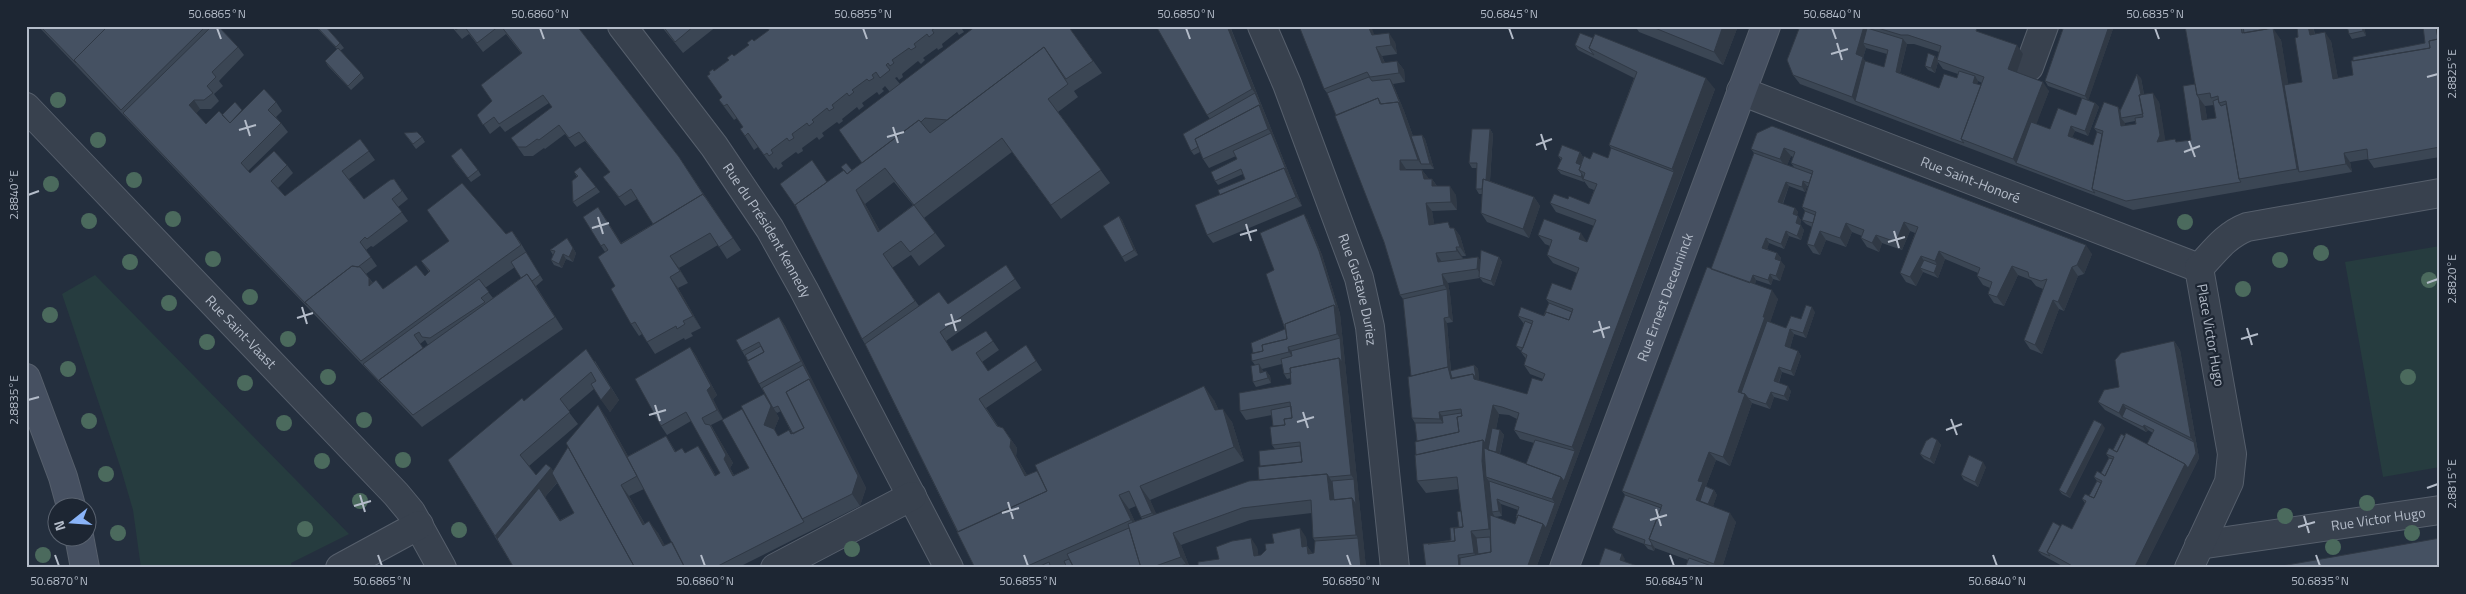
<svg xmlns="http://www.w3.org/2000/svg" width="2466" height="594" font-family="'Titillium Web',sans-serif">
<rect width="100%" height="100%" fill="#242f3e"/>
<path fill="#263c3f" d="M2440,246V467L2383,477L2345,262Z
M95,275L349,534L291,563L292,568H141L133,510L121,469L62,294Z"/>
<g fill="none" stroke-linecap="round" stroke-linejoin="round">
<defs>
<g id="street">
<path id="s1" d="M622,26L714,146L770,229L804,290L949,568"/>
<path id="s2" d="M1262,26L1287,84L1359,278L1370,327L1395,568"/>
<path d="M2029,67L2044,26"/>
<path id="s3" d="M1741,91L2199,268"/>
<path id="s4" d="M26,107L396,494L411,512L442,568"/>
<path id="s5" d="M2199,545L2440,510"/>
<path d="M340,568L419,525"/>
<path d="M775,568L912,496"/>
<path d="M2189,568L2229,482L2232,454L2199,268C2214,252 2226,235 2247,227L2440,193"/>
</g>
<g id="secondary">
<path d="M26,378L63,477L71,506"/>
<path d="M79,536L85,568"/>
<path id="s6" d="M1564,568L1766,26"/>
</g>
</defs>
<use href="#street" stroke="#565f6c" stroke-width="30"/>
<use href="#secondary" stroke="#565f6c" stroke-width="30"/>
<use href="#street" stroke="#38414e" stroke-width="28"/>
<use href="#secondary" stroke="#465061" stroke-width="28"/>
</g>
<g fill="#4b6a5d">
<circle cx="58" cy="100" r="8"/>
<circle cx="98" cy="140" r="8"/>
<circle cx="134" cy="180" r="8"/>
<circle cx="51" cy="184" r="8"/>
<circle cx="173" cy="219" r="8"/>
<circle cx="89" cy="221" r="8"/>
<circle cx="2185" cy="222" r="8"/>
<circle cx="2321" cy="253" r="8"/>
<circle cx="213" cy="259" r="8"/>
<circle cx="2280" cy="260" r="8"/>
<circle cx="130" cy="262" r="8"/>
<circle cx="2429" cy="280" r="8"/>
<circle cx="2243" cy="289" r="8"/>
<circle cx="250" cy="297" r="8"/>
<circle cx="169" cy="303" r="8"/>
<circle cx="50" cy="315" r="8"/>
<circle cx="288" cy="339" r="8"/>
<circle cx="207" cy="342" r="8"/>
<circle cx="68" cy="369" r="8"/>
<circle cx="328" cy="377" r="8"/>
<circle cx="2408" cy="377" r="8"/>
<circle cx="245" cy="383" r="8"/>
<circle cx="364" cy="420" r="8"/>
<circle cx="89" cy="421" r="8"/>
<circle cx="284" cy="423" r="8"/>
<circle cx="403" cy="460" r="8"/>
<circle cx="322" cy="461" r="8"/>
<circle cx="106" cy="474" r="8"/>
<circle cx="360" cy="501" r="8"/>
<circle cx="2367" cy="503" r="8"/>
<circle cx="2285" cy="516" r="8"/>
<circle cx="305" cy="529" r="8"/>
<circle cx="459" cy="530" r="8"/>
<circle cx="118" cy="533" r="8"/>
<circle cx="2412" cy="533" r="8"/>
<circle cx="2333" cy="547" r="8"/>
<circle cx="852" cy="549" r="8"/>
<circle cx="43" cy="555" r="8"/>
</g>
<path fill="#3b4654" fill-rule="evenodd" d="M38,26H210L238,47L244,55L219,81L223,86L214,94L219,101L211,109H200L196,113L206,124L222,115L276,102L282,111L276,117L281,123L288,132L248,171L250,173L287,165L293,173L278,188L285,196L360,139L375,160L349,179L364,199L394,179L408,199L398,207L408,221L373,247L371,246L366,250L377,266L366,274L373,283L383,289L425,276L429,272L421,261L506,234L512,231L520,242L543,280L536,286L563,329L422,427ZM515,267L521,278L493,298L485,288ZM425,340L428,345L423,348L420,344Z
M315,26H325L340,43L344,48L340,51L361,73L364,78L351,90L328,66L325,61L337,49Z
M451,26H577L679,157L741,250L727,259L718,245L679,268L688,283L678,288L701,328L691,333L693,336L685,340L684,338L655,354L642,334L639,336L631,324L615,286L605,252L601,246L606,219L621,243L653,224L637,199L625,206L603,177L610,172L585,141L575,147L565,134L545,149L544,148L533,156H524L511,138L552,107L549,103L505,132L500,126L490,134L477,115L492,101L521,53L506,34L483,52L469,34L462,39Z
M661,26H717L683,53Z
M769,26H963L962,29L964,32L959,35L957,32L942,44L943,47L938,50L937,48L923,58L925,60L921,64L918,61L902,74L903,77L899,80L897,77L895,78L900,84L1068,26L1102,73L1074,91L1068,82L1078,97L1058,112L1110,183L1061,219L1012,152L924,218L945,246L919,266L911,255L892,268L919,306L948,304L1006,265L1021,288L946,341L952,351L986,331L999,350L982,362L988,371L1026,345L1042,370L986,408L998,426L1003,428L1017,448L1016,456L1027,475L1214,400L1218,409L1232,422L1244,461L1150,500L1156,514L1259,480L1260,466L1275,449L1272,445L1273,426L1272,415L1246,420L1240,411L1291,384V378L1287,379L1284,374L1282,364L1262,369L1263,372L1266,371L1270,376L1271,383L1256,387L1253,382L1255,365L1252,361L1253,353L1285,329L1274,270L1307,219L1322,255L1340,314L1366,568L1219,559L1257,547L1258,555H1261L1274,543L1306,537L1307,546L1312,553H1314L1315,541L1313,538L1312,513L1250,520L1181,545L1190,568H1067L1066,566L1064,568H975L865,344L862,339L827,182L852,170L862,163L839,130L890,92L885,86L882,89L884,91L879,95L877,92L862,103L864,106L859,110L857,107L842,119L843,121L839,124L837,122L822,133L824,136L819,140L817,137L802,148L803,151L798,154L796,152L781,163L783,166L778,170L776,167L774,169L758,147L754,150L745,136L743,127L737,118L734,120L719,100L722,97L714,71L749,45L747,43L754,41L769,30ZM894,182L913,205L880,231L865,204ZM1136,506L1142,519L1135,522L1129,509Z
M1230,26L1302,206L1213,243L1207,235L1220,195L1245,179L1243,174L1218,185L1215,181L1237,159L1236,156L1209,168L1203,159L1200,152L1194,155L1191,151L1210,119L1207,115Z
M1635,26H1738L1723,65L1639,32Z
M1800,26H1971L1980,33L2023,54L2017,72L2049,91L2036,124L2050,129L2076,115L2082,98L2048,86L2045,81L2064,26H2114L2088,100L2095,103L2099,107L2088,136L2075,131L2072,137L2093,145L2097,132L2094,128L2118,107L2120,111L2141,78L2144,94L2159,102L2165,141L2177,142L2191,140L2195,84L2185,26H2270L2271,28L2281,40L2288,84L2302,82L2297,26H2313L2315,34L2331,41L2338,79L2353,75L2425,43L2440,26V157L2374,168L2368,159L2350,162L2352,172L2133,210L1800,84L1793,75ZM1907,44H1914L1939,52L1937,59L1935,56L1925,66L1928,70L1935,73L1938,62L1943,69L1958,74L1957,78L1939,88L1900,73ZM1866,48L1887,54L1884,67L1865,61L1863,58ZM1978,81L1982,83L1981,85L1977,84ZM2214,105L2216,118L2207,119L2205,106ZM2135,121L2136,124L2125,125V123Z
M2364,26L2366,36L2352,39L2349,34Z
M1580,33L1715,89L1536,568H1426L1451,540L1459,527L1461,511L1459,489L1426,493L1417,481L1416,455L1417,441L1415,423L1412,418L1411,376L1403,299L1400,295L1384,242L1336,115L1327,93L1324,89L1375,35L1395,42L1397,54L1382,56L1385,63L1397,61L1404,70L1405,82L1393,84L1404,111L1413,136L1422,135L1425,139L1434,169H1406V170H1422L1429,179H1432L1437,186L1456,195L1457,210L1432,211L1434,224L1452,228H1454L1460,236L1466,256H1462L1463,259L1478,257L1481,262L1499,257L1502,262L1494,286L1483,282L1480,278L1448,283L1450,294L1453,322L1447,323L1451,371L1474,365L1478,369L1479,381L1527,394L1542,381L1543,379L1530,374L1524,365L1526,359L1521,352L1522,351L1520,350L1516,346L1524,324L1518,316L1544,315L1549,303L1546,299L1571,290L1577,273L1553,263L1547,255L1550,246L1545,244L1538,235L1587,242L1594,226L1556,212L1550,203L1568,199L1589,204L1594,190L1589,188L1584,181V182L1561,174L1557,169L1561,160L1558,156L1580,152L1583,157L1590,159L1608,158L1611,148L1609,145L1634,78L1578,50L1575,45ZM1499,414L1509,415L1517,419L1514,430L1520,439L1534,443L1526,464L1500,454L1504,435L1500,430L1496,429ZM1501,504L1518,510L1516,517L1517,519L1515,524L1495,517L1502,516Z
M1490,129L1493,134L1490,181L1534,197L1540,206L1529,238L1487,222L1481,213L1482,194H1479L1476,189L1477,168H1472L1469,163Z
M404,133L422,137L425,142L416,149Z
M1757,133L2092,254L2084,274L2078,276L2064,311L2059,309L2042,354L2030,349L2024,340L2043,289L2036,286L2031,280L2018,275L2004,306L1994,303L1988,294L1990,288L1983,285L1977,276L1978,273L1945,259L1938,278L1923,272L1916,286L1906,282L1900,273L1915,233L1910,231L1902,250L1882,243L1879,252L1867,247L1861,238L1862,236L1852,232L1846,247L1826,240L1820,255L1813,253L1807,244L1812,227L1806,224L1802,220L1805,211L1802,207L1808,186H1807L1805,192L1789,186L1783,204L1795,208L1798,212L1797,215L1801,220L1800,225L1804,230L1801,240L1789,236L1784,249L1769,243L1767,249L1777,253L1781,258L1780,261L1785,266L1782,274L1780,281L1773,279L1771,285L1756,280L1755,284L1778,299L1770,322L1786,328L1815,312L1806,338L1794,334L1790,348L1798,351L1801,356L1794,376L1782,372L1779,383L1791,391L1788,401L1774,397L1770,409L1752,403L1730,466L1716,460L1706,486L1714,490L1717,495L1713,506L1736,522L1722,568H1685L1688,560L1655,548L1654,551L1648,549L1644,544L1616,533L1612,528L1625,495L1622,491L1711,269L1754,153L1751,149ZM1791,156L1793,157L1791,163L1794,167L1787,165Z
M454,161L478,170L481,175L471,182Z
M574,172L596,187L600,192L577,207L573,202L577,177Z
M1119,216L1122,220L1138,255L1125,262L1122,257Z
M567,238L576,253L573,262L566,259L562,268L554,265L551,260L553,255L550,250Z
M779,317L785,326L866,488L860,506L737,568H514L448,460L595,361L619,400L610,412L594,389L568,411L578,424L529,466L536,475L551,468L553,471L606,417L628,456L666,436L676,452L686,453L698,446L704,455L716,476L720,473L691,421L667,435L661,426L690,347L696,356L717,395L713,399L723,419L711,425L716,434L733,463L730,468L734,475L749,468L742,409L764,394L769,401L759,384L748,361L742,351ZM775,411L777,413L781,411L792,434L778,436L774,430L779,418ZM558,482L574,513L560,520L545,497ZM644,489L672,542L665,546L658,533L645,524L629,496Z
M2174,341L2180,350L2199,458L2144,568H2066L2042,555L2038,551L2060,526L2072,529L2085,503L2082,499L2089,496L2097,481L2094,477L2101,473L2109,458L2106,454L2113,450L2147,444L2153,433L2148,430L2146,432L2105,410L2098,402L2119,387Z
M2105,428L2070,498L2062,494L2059,490Z
M1937,440L1941,445L1934,464L1924,459L1920,454Z
M1986,467L1978,487L1964,480L1961,475Z"/>
<path fill="#303945" d="M1227,26L1230,27L1302,206L1296,197L1284,168L1271,133L1268,129L1255,93L1252,89Z
M1368,26H1371L1378,44L1372,35Z
M1723,26H1738L1723,65L1714,52Z
M1864,26H1866L1870,33L1863,43L1866,48L1863,58L1869,66L1855,101L1852,97L1856,54Z
M2109,26H2114L2088,101L2085,96Z
M2266,26H2270L2273,41L2267,32Z
M2308,26H2313L2316,44L2310,35Z
M2362,26H2364L2366,36L2363,31Z
M2273,28L2281,40L2303,171L2299,172L2297,169Z
M2325,32L2331,41L2340,88L2333,79Z
M1389,33L1395,42L1397,54L1391,45Z
M1903,39L1907,44L1899,76L1896,72Z
M2017,45L2023,54L2015,78L2008,69Z
M1376,47L1382,56L1388,72L1382,63Z
M1935,56L1938,60H1937L1938,62L1935,73L1931,68Z
M1397,61L1404,70L1405,82L1399,73Z
M2137,74L2141,78L2148,119L2145,114Z
M1975,76L1978,81L1976,87L1973,83Z
M1706,78L1715,89L1680,181L1672,169Z
M1390,79L1393,84L1404,111L1423,164H1421L1418,160Z
M2043,82L2049,91L2021,165L2016,163L2013,159Z
M2153,93L2159,102L2166,144L2157,142Z
M2199,98L2205,106L2209,129L2202,120Z
M194,100L200,109L196,114L189,105Z
M2095,103L2099,107L2088,136L2085,131Z
M2118,107L2124,116L2121,118L2125,123L2127,135L2121,126Z
M2071,126L2075,131L2071,140L2068,136Z
M1490,129L1493,134L1489,194L1485,189Z
M1422,135L1425,139L1434,169L1430,164Z
M1784,148L1791,156L1786,168L1780,159Z
M1580,152L1583,157L1580,168L1576,163Z
M2344,153L2350,162L2352,172L2346,164Z
M1400,160L1406,169L1407,179L1400,170Z
M1422,170L1429,179H1424Z
M1674,172L1680,181L1578,456L1572,447Z
M1582,174L1585,179H1583L1584,182L1581,177Z
M1432,179L1438,188L1432,186Z
M1803,181L1807,186L1805,192L1802,187Z
M1786,182L1789,186L1781,207L1778,202Z
M1450,186L1456,195L1457,210L1451,202Z
M856,190L865,204L888,246L878,232Z
M1534,197L1540,206L1529,238L1523,229Z
M1426,203L1432,211L1436,234L1429,225Z
M598,207L606,219L629,255L621,244Z
M1795,208L1798,212L1796,218L1793,214Z
M1304,214L1307,219L1322,255L1340,314L1343,343L1337,334Z
M1119,216L1122,220L1138,255L1134,250Z
M1798,216L1801,220L1799,228L1796,223Z
M1904,222L1910,231L1902,250L1896,242Z
M1846,223L1852,232L1846,247L1840,238Z
M1801,225L1804,230L1801,240L1797,236Z
M1454,228L1460,236L1466,256L1460,247Z
M1786,231L1789,236L1784,249L1781,244Z
M1820,231L1826,240L1820,255L1814,246Z
M1581,233L1587,242L1579,239Z
M1876,235L1882,243L1879,252L1872,243Z
M567,238L576,253L573,262L569,257Z
M1766,238L1769,243L1766,253L1762,248Z
M2086,245L2092,254L2084,274L2077,265Z
M1456,247L1462,256L1463,259L1457,251Z
M1939,251L1945,259L1938,278L1934,273L1937,265L1935,261Z
M1436,253L1442,262H1438Z
M1777,253L1781,258L1778,264L1775,259Z
M563,254L566,259L562,268L559,264Z
M670,256L679,268L688,283Z
M1921,256L1927,265L1920,268L1923,272L1916,286L1910,277Z
M1478,257L1484,266L1483,277L1477,269Z
M1499,257L1502,262L1494,286L1491,281Z
M1781,261L1785,266L1780,281L1776,276Z
M2012,266L2018,275L2004,306L1997,297Z
M2072,267L2078,276L2064,311L2058,302Z
M527,274L535,285L563,329L555,317Z
M1442,274L1448,283L1450,294L1444,285Z
M1770,274L1773,279L1771,285L1768,280Z
M1753,275L1756,280L1753,290L1749,285Z
M670,277L678,288L701,328L693,316Z
M369,278L377,290L369,286Z
M1447,289L1450,294L1453,322L1449,317Z
M1772,290L1778,299L1746,395L1752,403L1730,466L1723,457L1738,392Z
M2053,300L2059,309L2042,354L2035,345Z
M1812,307L1815,312L1806,338L1803,333Z
M779,317L785,326L866,488L860,506L852,494L809,379L803,365Z
M1444,318L1447,323L1451,372L1457,387L1451,379L1448,371Z
M1790,329L1794,334L1789,351L1785,346Z
M1340,338L1343,343L1364,547L1356,535L1352,498L1354,479L1351,475L1339,358Z
M2174,341L2180,350L2197,447L2191,438Z
M690,347L696,356L717,395L713,399L723,419L717,410L707,390Z
M1288,347L1295,356V361L1289,352Z
M586,349L619,400L610,412L601,400Z
M1798,351L1801,356L1794,376L1791,371Z
M1259,364L1262,369L1264,377L1260,373Z
M1474,365L1478,369L1480,388L1474,379L1473,374Z
M1779,367L1782,372L1777,386L1774,381Z
M1266,371L1270,376L1271,383L1268,378Z
M1204,386L1214,400L1225,423L1215,410Z
M1788,386L1791,391L1788,401L1784,396Z
M1771,392L1774,397L1770,409L1766,404Z
M764,394L772,405L779,418L774,430L782,441L764,425Z
M2123,404L2129,412L2122,417L2119,413Z
M598,405L606,417L646,488L637,476Z
M1493,405L1499,414L1491,454L1486,477L1492,485V512L1495,517L1494,536L1489,529L1482,461L1483,440Z
M1223,409L1232,422L1244,461L1234,447Z
M1439,412L1446,421L1447,428L1440,419Z
M2102,424L2105,428L2070,498L2066,494Z
M710,425L716,434L733,463L730,468L739,485L733,476L724,459Z
M2144,425L2148,430L2146,432L2143,427Z
M1003,428L1017,448L1016,456L1032,484L1025,476L1010,447Z
M1500,430L1504,435L1498,460L1495,455Z
M1937,440L1941,445L1934,464L1930,459Z
M2194,442L2197,447L2199,458L2144,568H2134Z
M698,446L704,455L721,485L715,476Z
M1575,451L1578,456L1536,568H1527L1543,524L1555,503L1552,499L1561,477Z
M1709,452L1716,460L1706,486L1704,506L1696,500L1698,481Z
M1983,462L1986,467L1978,487L1975,482Z
M551,468L559,480L545,497L566,530L503,548L495,536Z
M1327,474L1335,486L1338,507L1330,500Z
M621,485L629,496L652,537L643,525Z
M1140,486L1150,500L1162,526L1152,513Z
M1714,490L1717,495L1711,512L1707,507Z
M1119,495L1129,509L1141,534L1131,520Z
M1497,499L1501,504L1502,516L1499,511Z
M1730,513L1736,522L1722,568H1717L1714,564Z
M649,521L658,533L672,558L663,546Z
M1300,528L1306,537L1308,555L1302,547Z
M1471,531L1480,542L1482,565L1474,553Z
M1173,533L1181,545L1190,568H1186V564L1181,557Z
M1251,538L1257,547L1260,564L1254,556Z
M1358,538L1364,547L1366,568H1361Z
M1652,544L1655,548L1654,551L1651,546Z
M1307,546L1314,555L1308,554Z
M1622,554L1625,559L1623,565L1620,560Z
M1458,555L1466,567V568H1459Z"/>
<path fill="#455162" stroke="#303945" d="M40,26H108L74,60L76,63Z
M108,26H206L121,110L74,60Z
M212,26H218L238,47L212,72L216,77L207,86L213,93L204,100H194L189,105L206,124L219,111L230,123L264,89L276,102L268,110L281,123L241,163L250,173L274,151L287,165L271,181L285,196L360,139L369,151L342,171L364,199L390,180L394,179L402,191L392,199L402,212L367,239L365,237L360,242L371,257L358,267L352,266L305,302L307,305L123,113Z
M316,26H325L340,43L336,47Z
M452,26H461L456,30Z
M464,26H499L477,43Z
M501,26H577L679,157L705,197L703,194L653,224L631,189L619,197L603,177L610,172L579,132L569,138L559,125L539,140L537,139L526,147H518L511,138L552,107L543,95L499,124L494,117L483,125L477,115L492,101L481,85L522,53Z
M663,26H694L675,42Z
M769,26H938L932,30L934,33L929,37L927,34L914,44L916,47L911,50L909,48L892,60L894,63L890,66L888,63L886,65L890,70L880,78L876,72L872,75L874,78L869,81L867,79L852,90L854,92L849,96L847,93L832,105L834,108L829,111L827,108L812,120L814,122L809,126L807,123L792,134L794,138L789,141L787,138L771,150L773,153L769,156L767,153L764,155L748,133L745,136L740,129L743,127L727,104L724,106L719,100L722,97L707,76L710,74L709,72L713,69L714,71L729,60L727,58L732,54L734,56L749,45L747,43L752,39L754,41L769,30L768,27Z
M976,26H1068L1093,61L1066,79L1044,47L947,120L925,118L921,122L919,120L862,163L839,130Z
M1156,26H1227L1252,89L1207,115Z
M1299,26H1368L1372,35L1389,33L1391,45L1376,47L1382,63L1397,61L1399,73L1370,77L1367,72L1324,89Z
M1650,26H1723L1714,52Z
M1800,26H1864L1856,54L1863,57L1852,97L1793,75L1787,60Z
M1871,26H1971L1977,28L1976,31L2017,45L2008,69L2043,82L2013,159L1961,139L1984,77L1937,60L1941,46L1908,35H1901Z
M2064,26H2109L2085,96L2045,81Z
M2185,26H2241L2242,33L2273,28L2297,169L2239,179L2226,101L2219,103L2218,96L2211,98L2210,93L2197,95Z
M2243,26H2266L2267,29L2244,33Z
M2297,26H2308L2310,35L2325,32L2333,79L2353,75L2351,61L2430,48L2429,41L2438,39L2436,26H2440V147L2368,160L2367,149L2344,153L2346,164L2299,172L2284,85L2302,82L2295,38L2298,37Z
M2347,26H2362L2363,31L2349,34Z
M2423,26H2436L2438,39L2429,41L2430,48L2353,61V57L2425,43Z
M1867,28L1903,39L1896,72L1939,88L1944,74L1957,78L1959,71L1975,76L1973,83L1981,85L1961,139L1964,143L1855,101L1865,61L1884,67L1888,50L1863,43Z
M1580,33L1593,38L1589,48L1594,55L1575,45Z
M1595,34L1706,78L1672,169L1609,145L1637,72L1589,48Z
M1044,47L1068,84L1048,99L1101,170L1051,205L1002,138L914,205L885,168L856,190L878,232L914,205L935,233L910,252L901,241L883,254L915,301L862,339L795,205L844,170L847,174L919,120L930,133Z
M338,48L361,73L348,86L325,61Z
M1928,53L1935,56L1931,68L1925,66Z
M2137,74L2141,95H2139L2143,114L2121,118L2120,111Z
M1369,77L1372,81L1390,79L1401,106L1398,102L1381,104L1378,98L1336,115L1327,93Z
M2195,84L2197,95L2199,98L2202,120L2216,118L2213,101L2218,99L2219,103L2221,106L2226,104L2239,179L2241,182L2126,201L2092,189L2103,131L2094,128L2104,102L2118,107L2121,126L2136,124L2135,118L2143,117L2139,95L2153,93L2160,135L2157,142L2175,139L2176,142L2191,140L2183,86Z
M1255,93L1262,109L1259,105L1195,139L1198,147L1191,151L1183,134Z
M1378,98L1380,104L1398,102L1418,160H1400V170H1422L1424,179H1432V186H1450L1451,202L1426,203L1429,225L1448,222L1450,228H1454L1460,247H1456L1457,251L1436,253L1438,262L1478,257L1477,269L1442,274L1444,285L1400,295L1384,242L1335,116Z
M2082,98L2095,103L2085,131L2071,126L2068,136L2093,145L2097,132L2102,134L2092,189L2095,193L2016,163L2031,122L2050,129L2058,108L2076,115Z
M235,102L242,110L230,123L222,115Z
M1259,105L1268,129L1203,159L1195,139Z
M1772,126L2086,245L2077,265L2072,267L2058,302L2053,300L2035,345L2024,340L2047,279L2041,281L2029,277L2028,272L2012,266L1997,297L1988,294L1992,282L1977,276L1980,268L1939,251L1935,261L1921,256L1910,277L1900,273L1918,227L1904,222L1896,242L1876,235L1872,243L1861,238L1864,230L1846,223L1840,238L1820,231L1814,246L1807,244L1816,212L1802,207L1813,171L1791,163L1795,152L1784,148L1780,159L1751,149L1757,133Z
M1472,129H1490L1486,180L1483,179L1482,189H1476L1477,163H1469Z
M417,132L422,137L413,144L404,133Z
M1271,133L1287,172L1284,168L1220,195L1218,190L1245,179L1241,169L1215,181L1211,172L1237,159L1233,151Z
M1422,135L1430,164H1421L1411,136Z
M1562,145L1580,152L1576,163L1581,165L1579,170L1582,174L1581,177L1557,169L1562,158L1558,156Z
M461,148L478,170L468,178L451,156Z
M1611,148L1674,172L1572,447L1514,430L1519,413L1502,407L1493,405L1485,443L1483,440L1416,455L1415,442L1459,432L1457,417L1462,416L1461,409L1439,412L1440,419L1412,418L1408,377L1448,367L1451,379L1473,374L1474,379L1527,394L1532,378L1542,381L1545,374L1524,365L1527,355L1521,352L1533,321L1518,316L1521,307L1544,316L1546,312L1569,320L1573,309L1546,299L1552,283L1571,290L1579,268L1547,255L1552,240L1538,235L1544,219L1581,233L1579,239L1587,242L1596,220L1550,203L1554,194L1568,199L1569,196L1589,204L1597,184L1583,179L1585,173L1579,170L1584,156L1590,159L1593,152L1608,158Z
M1754,153L1812,174L1809,183L1803,181L1802,187L1786,182L1778,202L1795,208L1793,214L1798,216L1796,223L1801,225L1797,236L1786,231L1781,244L1766,238L1762,248L1777,253L1775,259L1781,261L1776,276L1770,274L1768,280L1753,275L1750,283L1711,269Z
M812,160L827,182L795,205L796,207L780,184Z
M846,163L852,170L847,174L841,167Z
M580,167L596,187L573,202L572,181L578,176L574,172Z
M1284,168L1296,197L1207,235L1195,205Z
M1483,179L1534,197L1523,229L1481,213Z
M462,183L506,234L512,231L521,245L361,361L305,302L352,266L360,267L369,278V286L376,280L383,289L416,265L425,276L430,271L421,261L449,241L427,210Z
M703,194L733,238L719,247L710,233L670,256L680,271L670,277L693,316L683,321L685,324L677,329L676,326L647,342L635,322L631,324L611,289L615,286L598,257L608,250L604,244L601,246L583,217L598,207L621,244Z
M1805,211L1815,215L1813,223L1802,220Z
M1304,214L1319,251L1337,309L1334,305L1285,324L1287,339L1262,345L1263,351L1253,353L1251,343L1285,329L1266,274L1274,270L1260,233Z
M1119,216L1134,250L1122,257L1103,226Z
M567,238L573,248L569,257L563,254L559,264L551,260L555,251L550,250Z
M1481,250L1499,257L1491,281L1479,277Z
M526,252L540,275L532,281L527,274L521,278L511,262Z
M1924,260L1937,265L1934,273L1920,268Z
M1006,265L1015,279L940,332L952,351L986,331L993,341L976,353L988,371L1026,345L1036,361L979,399L997,426L1003,428L1011,440L1010,447L1025,476L1037,471L1047,491L958,532L865,344L939,292L948,304Z
M1707,267L1772,290L1763,317H1765L1738,392L1745,394L1723,457L1709,452L1698,481L1703,482L1696,500L1730,513L1714,564L1649,539L1662,505L1622,491Z
M527,274L555,317L413,415L379,380Z
M479,279L489,292L481,298L485,302L430,338L422,337L419,332L414,335L423,348L379,380L381,383L363,364Z
M1447,289L1449,317L1444,318L1448,367L1411,376L1403,299Z
M1549,303L1572,312L1569,320L1546,312L1544,316V315Z
M1334,305L1337,334L1288,347L1289,352L1252,361L1251,354L1263,351L1262,345L1287,339L1285,324Z
M1806,305L1812,307L1803,333L1790,329L1785,346L1798,351L1791,371L1779,367L1774,381L1788,386L1784,396L1771,392L1766,404L1748,398L1745,394L1741,393L1767,321L1786,328L1791,316L1801,319Z
M779,317L801,361L759,384L747,361L764,352L759,342L742,351L736,340Z
M1525,321L1532,324L1523,348L1516,346Z
M1340,338L1342,362L1339,358L1290,368L1291,373L1284,374L1281,359L1292,356L1291,351Z
M2174,341L2191,438L2123,404L2119,413L2098,402L2104,390L2119,387L2115,360L2121,353Z
M761,346L764,352L748,361L745,355Z
M690,347L711,386L707,390L717,410L702,418L705,424L710,425L726,455L724,459L733,476L749,468L722,420L742,409L804,522L714,568H685L627,457L666,436L675,452L682,448L685,453L698,446L715,476L720,473L686,412L661,426L635,379Z
M586,349L611,388L601,400L591,384L596,381L591,372L560,399L570,412L520,455L536,475L546,464L551,468L495,536L448,460L522,398L524,401Z
M1339,358L1351,475L1329,477L1327,474L1259,480L1258,467L1302,462L1300,442L1272,445L1270,427L1285,425L1284,419L1292,418L1290,402L1240,411L1239,393L1291,384L1290,368Z
M1259,364L1260,373L1266,371L1268,378L1253,382L1251,366Z
M803,365L814,386L809,379L786,392L804,428L793,434L778,406L773,408L762,388Z
M1474,365L1476,378L1473,374L1452,378L1450,371Z
M809,379L858,476L852,494L802,519L741,406L764,394L771,406L764,425L774,429L778,436L789,430L791,434L804,428L786,392Z
M1204,386L1215,410L1223,409L1234,447L1140,486L1152,513L1141,517L1129,491L1119,495L1131,520L1023,568H975L957,532L1047,491L1035,465Z
M598,405L637,476L621,485L643,525L649,521L663,546L672,542L685,568H635L566,443Z
M1291,406L1292,418L1284,419L1285,425L1273,426L1271,410Z
M2126,408L2194,442L2196,453L2188,468L2185,464L2147,444L2154,430L2144,425L2143,427L2122,417Z
M1461,413L1462,416L1457,417L1459,432L1417,441L1415,423H1443L1442,416Z
M2094,420L2102,424L2066,494L2059,490Z
M1492,428L1500,430L1496,452L1488,450Z
M2126,433L2185,464L2134,568H2076L2047,552L2062,524L2072,529L2086,501L2082,499L2085,494L2094,498L2102,481L2094,477L2097,471L2105,476L2114,457L2106,454L2109,448L2117,452Z
M2121,434L2125,436L2117,452L2113,450Z
M1932,437L1937,440L1930,459L1920,454L1926,441Z
M1483,440L1482,461L1489,529L1471,531L1474,553L1458,555L1459,568H1426L1423,544L1455,541L1454,528L1463,527L1457,477L1417,481L1415,455Z
M1535,440L1575,451L1564,481L1561,477L1526,464Z
M1300,446L1302,462L1260,466L1259,451Z
M568,447L635,568H514L497,539L539,488L560,521L574,513L552,473Z
M1484,448L1561,477L1552,499L1486,477Z
M1969,455L1983,462L1975,482L1961,475Z
M2109,458L2113,459L2105,476L2101,473Z
M1327,474L1330,500L1352,498L1356,535L1313,538L1311,500L1242,508L1173,533L1181,557L1150,568H1141L1128,524L1249,481Z
M1354,479L1356,505L1352,498L1334,500L1332,481Z
M1489,481L1555,503L1546,528L1543,524L1518,515L1517,518L1516,517L1519,507L1497,499L1499,511L1492,512Z
M2097,481L2101,483L2094,498L2089,496Z
M1705,486L1714,490L1708,504L1700,501Z
M1625,495L1661,508L1649,539L1652,544L1651,546L1644,544L1645,540L1612,528Z
M1461,511L1463,527L1454,528L1455,541L1428,544L1451,540L1450,528L1459,527L1457,512Z
M1490,515L1515,524L1518,515L1543,524L1527,568H1460V558L1491,552Z
M2053,522L2060,526L2047,552L2050,556L2038,551Z
M1129,528L1141,568H1074L1067,554Z
M1300,528L1302,547L1307,546L1308,554L1314,553L1315,541L1358,538L1361,568H1198V562L1219,559L1216,547L1232,541L1251,538L1254,556L1261,555L1266,550L1265,544L1274,543L1272,534Z
M1490,537L1491,552L1478,554L1476,538Z
M2440,538V568H2270Z
M1605,548L1622,554L1620,560L1643,568H1598Z
M1689,558L1717,568H1685Z
M1069,559L1074,568H1067L1064,561Z
M1049,562L1051,568H1036Z
M1186,564V568H1175Z"/>
<path fill="none" stroke="#b4bcc9" stroke-width="2" d="M217,28L221,39M540,28L544,39M863,28L867,39M1186,28L1190,39M1509,28L1513,39M1832,28L1836,39M2155,28L2159,39M1837,43L1842,60M1831,54L1848,49M2427,77L2438,74M245,120L250,136M893,127L898,143M239,130L256,125M1541,134L1546,150M887,137L904,132M2189,141L2195,157M1536,145L1552,139M2184,152L2200,146M28,195L39,191M598,217L603,234M1246,224L1251,241M592,228L609,223M1894,231L1899,248M1240,235L1257,230M1888,242L1905,237M2427,283L2438,279M302,307L307,324M951,314L956,331M297,318L313,313M1599,321L1604,338M945,325L961,320M2247,328L2252,345M1593,332L1610,327M2241,339L2258,334M28,400L39,397M655,405L660,421M1303,412L1308,428M649,415L666,410M1951,419L1957,435M1297,422L1314,417M1946,430L1962,424M2427,488L2438,484M360,495L365,512M1008,502L1013,519M354,506L371,501M1656,509L1661,526M1002,513L1019,508M2304,516L2309,533M1650,520L1667,515M2298,527L2315,522M55,555L59,566M378,555L382,566M701,555L705,566M1024,555L1028,566M1347,555L1351,566M1670,555L1674,566M1993,555L1997,566M2316,555L2320,566"/>
<g text-anchor="middle" stroke-width="4.5" stroke-linejoin="round" paint-order="stroke">
<g font-size="14" fill="#b4bcc9" stroke="#1d2633">
<text dy="5" stroke="none"><textPath href="#s3" startOffset="246">Rue Saint-Honoré</textPath></text>
<text dy="5" stroke="none"><textPath href="#s1" startOffset="251">Rue du Président Kennedy</textPath></text>
<text dy="5" stroke="none"><textPath href="#s2" startOffset="281">Rue Gustave Duriez</textPath></text>
<text dy="5" stroke="none"><textPath href="#s6" startOffset="289">Rue Ernest Deceuninck</textPath></text>
<text dy="5" stroke="none"><textPath href="#s4" startOffset="311">Rue Saint-Vaast</textPath></text>
<text transform="translate(2211 335) rotate(80)" y="5">Place Victor Hugo</text>
<text dy="5" stroke="none"><textPath href="#s5" startOffset="181">Rue Victor Hugo</textPath></text>
</g>
</g>
<rect width="2466" height="594" fill="none" stroke="#1d2633" stroke-width="55"/>
<g transform="translate(72 522) rotate(253)"><circle r="24" fill="#1d2633" stroke="#59626f"/>
<path d="M0-4L9 19L0 12L-9 19Z" fill="#8ab4f8"/>
<text y="-8" font-size="14" font-weight="bold" text-anchor="middle" fill="#b4bcc9">N</text>
</g>
<rect x="28" y="28" width="2410" height="538" fill="none" stroke="#b4bcc9" stroke-width="2"/>
<g font-size="12" text-anchor="middle" fill="#b4bcc9">
<text x="217" y="18">50.6865°N</text>
<text x="540" y="18">50.6860°N</text>
<text x="863" y="18">50.6855°N</text>
<text x="1186" y="18">50.6850°N</text>
<text x="1509" y="18">50.6845°N</text>
<text x="1832" y="18">50.6840°N</text>
<text x="2155" y="18">50.6835°N</text>
<text transform="translate(2452 74) rotate(-90)" y="4">2.8825°E</text>
<text transform="translate(14 195) rotate(-90)" y="4">2.8840°E</text>
<text transform="translate(2452 279) rotate(-90)" y="4">2.8820°E</text>
<text transform="translate(14 400) rotate(-90)" y="4">2.8835°E</text>
<text transform="translate(2452 484) rotate(-90)" y="4">2.8815°E</text>
<text x="59" y="585">50.6870°N</text>
<text x="382" y="585">50.6865°N</text>
<text x="705" y="585">50.6860°N</text>
<text x="1028" y="585">50.6855°N</text>
<text x="1351" y="585">50.6850°N</text>
<text x="1674" y="585">50.6845°N</text>
<text x="1997" y="585">50.6840°N</text>
<text x="2320" y="585">50.6835°N</text>
</g>
</svg>
